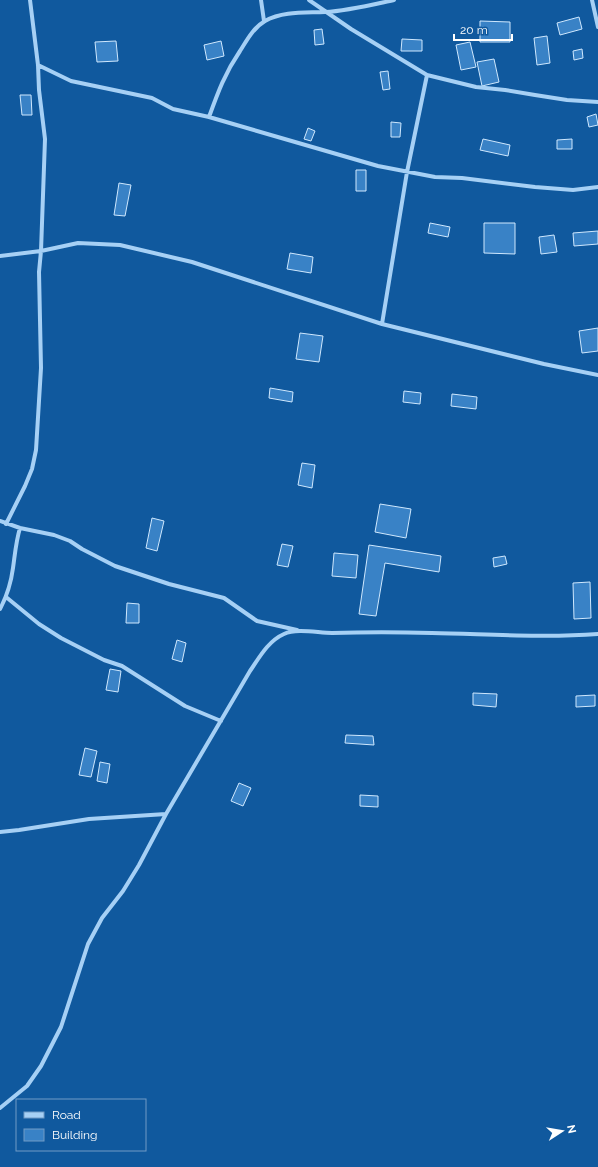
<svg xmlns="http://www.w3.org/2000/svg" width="598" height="1167" font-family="Raleway,sans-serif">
<rect width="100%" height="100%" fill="#10599e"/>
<path fill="#3982c6" stroke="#cfe8fe" d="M579,17L582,29L560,35L557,23Z
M480,21L510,22V42H480Z
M322,29L324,44L315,45L314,30Z
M547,36L550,63L537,65L534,38Z
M402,39L422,40V51H401Z
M116,41L118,61L97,62L95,42Z
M221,41L224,56L207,60L204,45Z
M470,42L476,67L461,70L456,45Z
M582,49L583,58L574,60L573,51Z
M494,59L499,82L482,86L477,62Z
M388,71L390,89L383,90L380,72Z
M20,95H31L32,115H22Z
M596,114L598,125L589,127L587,117Z
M391,122L401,123L400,137H391Z
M308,128L315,131L311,141L304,139Z
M483,139L510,145L508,156L480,150Z
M572,139V149H557V140Z
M356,170H366V191H356Z
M119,183L131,185L125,216L114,215Z
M430,223L450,227L448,237L428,233Z
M484,223H515V254L484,253Z
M598,231V244L574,246L573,233Z
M554,235L557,252L541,254L539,237Z
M290,253L313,257L311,273L287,269Z
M598,328V351L582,353L579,331Z
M300,333L323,336L319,362L296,359Z
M270,388L293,392L292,402L269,398Z
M404,391L421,393L420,404L403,402Z
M452,394L477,397L476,409L451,406Z
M302,463L315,465L312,488L298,485Z
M380,504L411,509L406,538L375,532Z
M152,518L164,521L157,551L146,548Z
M282,544L293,546L288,567L277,565Z
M369,545L441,556L439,572L385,563L376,616L359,614Z
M334,553L358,555L356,578L332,576Z
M505,556L507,564L494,567L493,558Z
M590,582L591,618L574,619L573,583Z
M127,603L139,604V623H126Z
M177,640L186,643L182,662L172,659Z
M110,669L121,671L118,692L106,690Z
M473,693L497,694L496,707L473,705Z
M595,695V706L576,707V696Z
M346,735L373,736L374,745L345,743Z
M85,748L97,751L91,777L79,775Z
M100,762L110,764L107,783L97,781Z
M239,783L251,788L243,806L231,801Z
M360,795L378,796V807L360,806Z"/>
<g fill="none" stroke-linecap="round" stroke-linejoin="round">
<path stroke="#a6d0f5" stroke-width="4" d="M261,0L264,21
M309,0L351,29L427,75L476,87L505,90L535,95L567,100L598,102
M592,0L598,27
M38,65L71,81L152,98L173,109L209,117L378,166L435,177L462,178L535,187L573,190L598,187
M209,117C218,92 225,73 240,51C247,40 253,28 265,21C283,11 305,13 325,12C347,11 371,5 394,0
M0,256L41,251L78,243L120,245L192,262L382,324L544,364L598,375
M382,324L407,172L427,75
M0,521L20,528L54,535L70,541L82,549L115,566L169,584L224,598L257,621L297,630
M6,524L25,486L32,469L36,450L41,368L39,272L41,251L45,139L39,90L38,65L30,0
M6,597L39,624L61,638L104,660L122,666L185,706L221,721
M0,609C7,596 11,583 13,568C15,554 16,541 20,528
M0,832L19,830L89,819L166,814
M0,1108L27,1086L41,1066L61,1027L88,944L102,918L123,891L139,865L166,814L250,671C259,658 268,641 284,634C297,628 318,633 332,633C365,632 398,632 432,633C487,634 543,638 598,634"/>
</g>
<rect x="16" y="1099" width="130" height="52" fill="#10599e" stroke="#709bc5"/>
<rect x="24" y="1112" width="20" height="6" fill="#a6d0f5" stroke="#709bc5"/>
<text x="52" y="1119" font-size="12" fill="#ffffff">Road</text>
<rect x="24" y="1129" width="20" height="12" fill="#3982c6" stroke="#709bc5"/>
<text x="52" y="1139" font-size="12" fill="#ffffff">Building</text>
<g transform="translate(562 1131) rotate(78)" stroke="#10599e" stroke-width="3" paint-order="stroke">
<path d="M0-3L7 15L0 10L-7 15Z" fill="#ffffff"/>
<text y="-6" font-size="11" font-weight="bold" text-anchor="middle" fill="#ffffff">N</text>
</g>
<path d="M454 34v6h58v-6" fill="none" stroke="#ffffff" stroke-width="2"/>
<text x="460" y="34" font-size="12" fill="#ffffff" stroke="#10599e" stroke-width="3" paint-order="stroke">20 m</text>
</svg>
